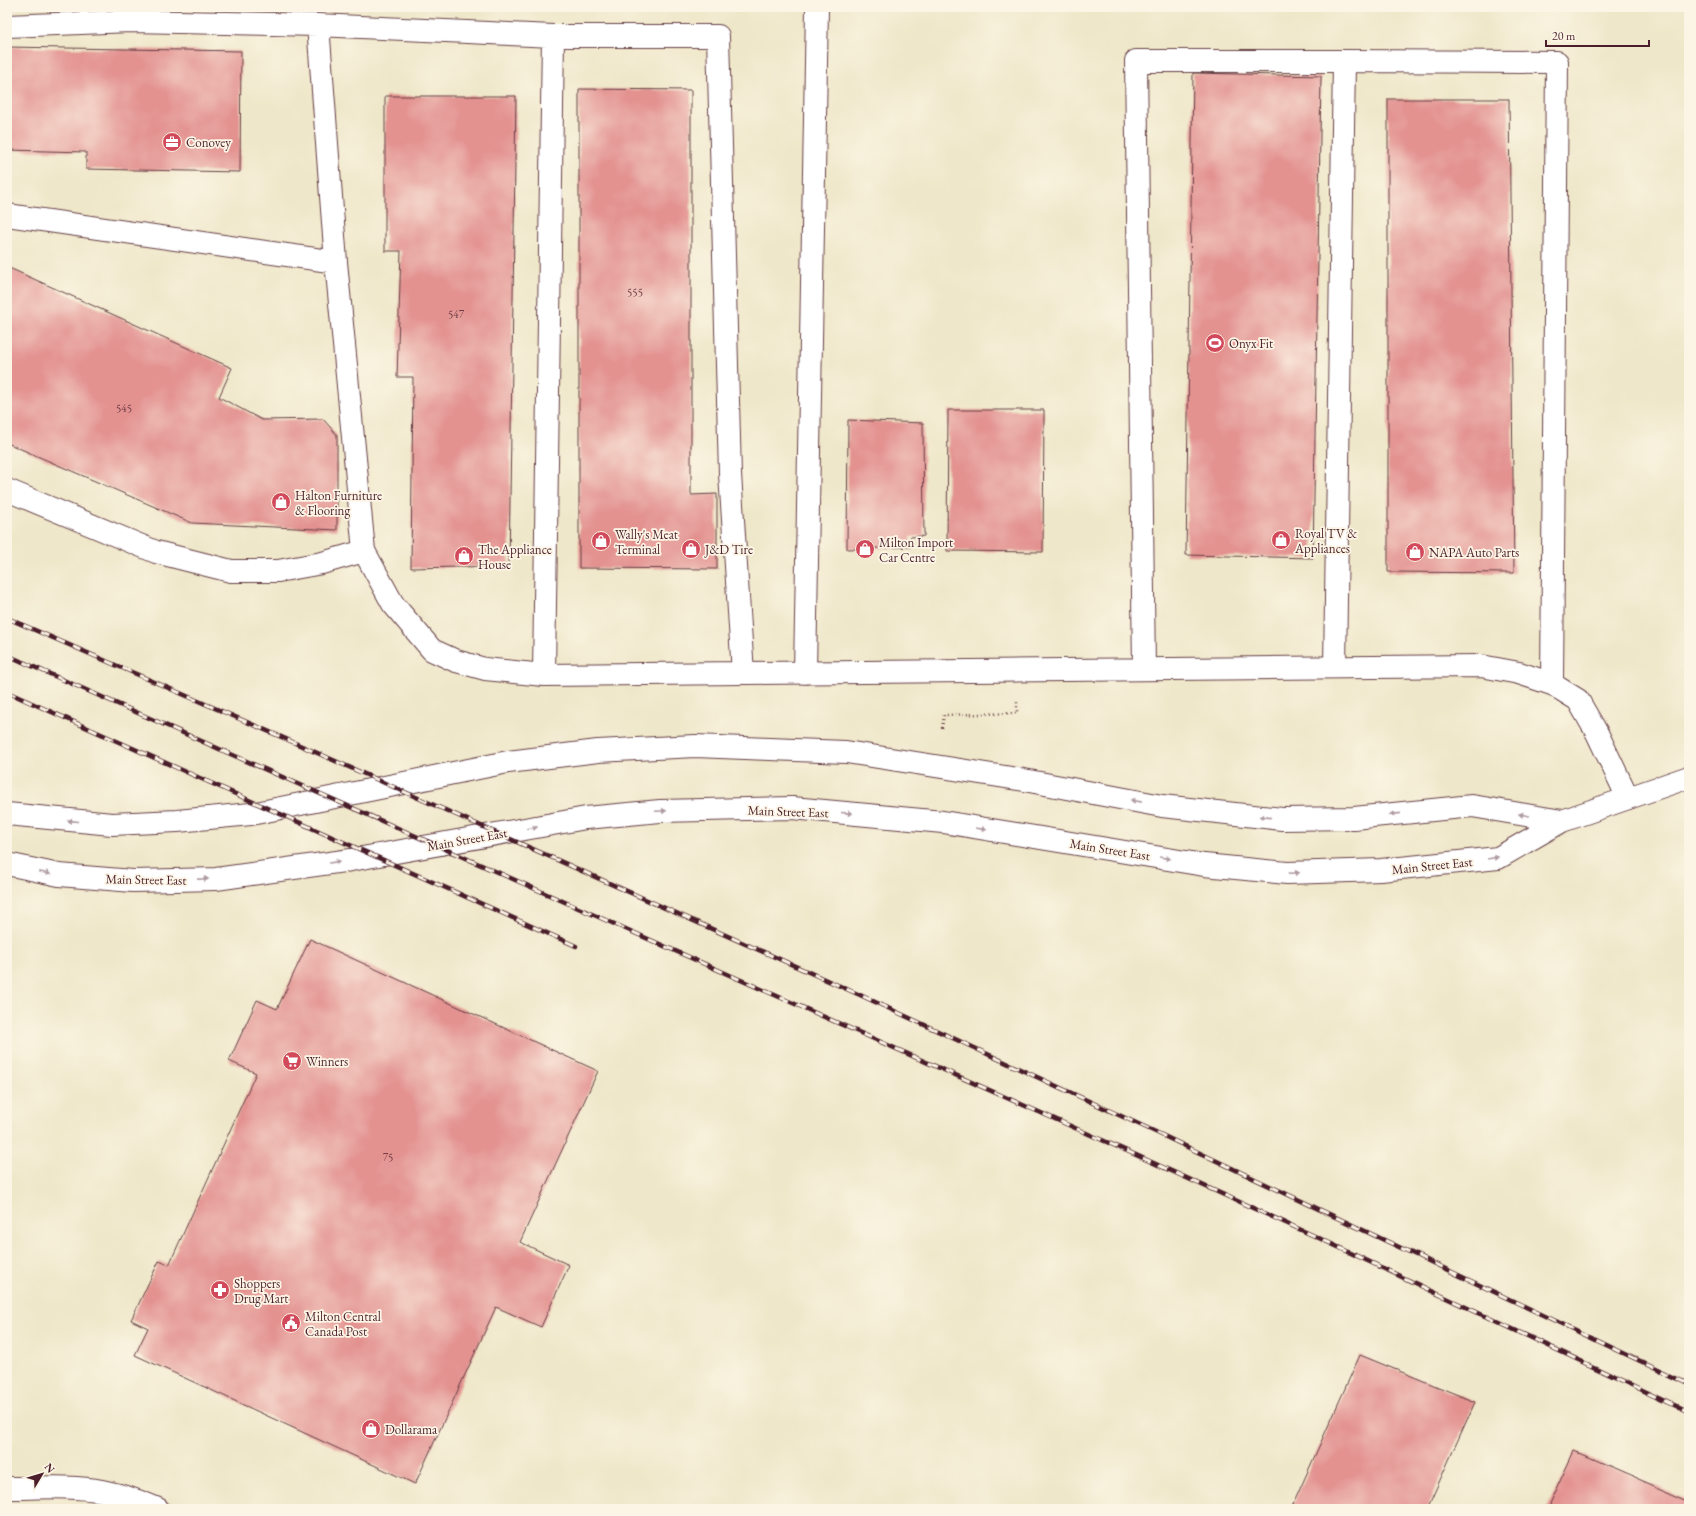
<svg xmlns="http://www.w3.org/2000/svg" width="1696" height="1516" font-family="'EB Garamond',serif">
<rect width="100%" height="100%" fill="#fcf5e5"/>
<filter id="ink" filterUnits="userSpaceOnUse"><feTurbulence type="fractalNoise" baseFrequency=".025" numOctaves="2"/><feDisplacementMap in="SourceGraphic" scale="8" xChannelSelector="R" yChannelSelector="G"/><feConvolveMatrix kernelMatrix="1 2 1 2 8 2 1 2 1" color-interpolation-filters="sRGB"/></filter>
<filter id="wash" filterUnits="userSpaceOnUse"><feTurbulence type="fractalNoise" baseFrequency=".012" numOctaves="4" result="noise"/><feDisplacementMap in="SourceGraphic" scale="16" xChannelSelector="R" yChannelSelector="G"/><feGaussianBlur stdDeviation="0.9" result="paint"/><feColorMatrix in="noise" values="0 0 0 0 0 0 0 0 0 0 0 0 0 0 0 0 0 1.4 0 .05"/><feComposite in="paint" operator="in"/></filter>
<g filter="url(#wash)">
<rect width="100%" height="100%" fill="#efe7c9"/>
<g id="blocks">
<path fill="#e39290" d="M7,47L241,51L240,172L86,169V152L7,150Z
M1193,73L1321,76L1313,558L1186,555Z
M579,89L691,90V495L717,494V569L579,568Z
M385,96H516L509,566L411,568L413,377H397L401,251H385Z
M1388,99H1509L1514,573L1388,572Z
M7,267L232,368L219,397L262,420L323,419L337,435V530L192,523L7,443Z
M948,410H1044L1043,552L947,551Z
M848,420L923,423L924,536L910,537L911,547L847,549Z
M310,939L598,1071L520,1242L569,1265L541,1327L496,1307L415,1484L135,1355L148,1328L131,1320L159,1261L169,1265L256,1073L229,1061L257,1000L277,1009Z
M1360,1355L1475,1402L1427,1509H1291Z
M1574,1451L1689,1501L1688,1509H1547Z"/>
</g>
</g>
<g filter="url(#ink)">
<use href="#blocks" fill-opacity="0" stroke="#633d43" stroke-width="1"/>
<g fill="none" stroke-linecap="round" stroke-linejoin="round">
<defs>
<path id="minor" d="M7,26L131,21L318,25
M553,36L318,25L336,262L364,551L393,604L432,650L456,661L485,669L544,675L1481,666L1519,673L1552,684L1578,700L1597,733L1628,798
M1344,61L1557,62L1552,684
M7,215L336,262
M7,490L156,552L231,571H278L322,563L364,551
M1144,669L1136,61H1344L1335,667
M805,673L817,7
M544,675L553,36H718L730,474L743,673
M7,1488C38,1488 71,1485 102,1491C122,1495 140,1501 158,1509"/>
<path id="major" d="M7,814L112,824L177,821L251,814L508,762L598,751L695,746L846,752L1024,780L1162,806L1282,819L1354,818L1472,806L1562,821
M7,864L59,875L133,881L216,879L351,860L586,818L660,811L792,808L943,822L1204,865L1287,873L1381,870L1498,858L1562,821L1689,777"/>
</defs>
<use href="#minor" stroke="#633d43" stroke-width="24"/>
<use href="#major" stroke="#633d43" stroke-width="24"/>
<path stroke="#633d43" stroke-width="2.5" stroke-dasharray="1 3" stroke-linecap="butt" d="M942,728L944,715L1017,713V699"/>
<use href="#minor" stroke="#fff" stroke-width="22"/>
<use href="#major" stroke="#fff" stroke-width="22"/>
<defs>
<path id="rail" d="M7,618L286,739L860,995L1147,1128L1689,1384
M7,655L1136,1155L1321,1239L1689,1412
M7,692L576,946"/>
</defs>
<use href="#rail" stroke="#4a1f2b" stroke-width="4.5"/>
<use href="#rail" stroke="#fcf5e5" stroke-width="3" stroke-dasharray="9" stroke-linecap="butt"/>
</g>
<defs><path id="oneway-solid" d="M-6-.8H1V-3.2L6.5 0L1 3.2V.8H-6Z"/></defs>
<g fill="#ae9aa0">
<use href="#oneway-solid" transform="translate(1136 801) rotate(-169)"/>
<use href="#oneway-solid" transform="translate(661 811) rotate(-3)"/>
<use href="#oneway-solid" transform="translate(847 813) rotate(5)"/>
<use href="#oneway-solid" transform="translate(1395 814) rotate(174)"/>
<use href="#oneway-solid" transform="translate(1524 815) rotate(-170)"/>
<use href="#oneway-solid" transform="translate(1265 817) rotate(-174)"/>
<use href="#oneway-solid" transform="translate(73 821) rotate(-175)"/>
<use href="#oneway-solid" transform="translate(532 828) rotate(-10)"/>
<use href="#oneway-solid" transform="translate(981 829) rotate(9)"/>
<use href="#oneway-solid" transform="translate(1165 858) rotate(9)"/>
<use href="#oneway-solid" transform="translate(1493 858) rotate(-10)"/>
<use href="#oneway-solid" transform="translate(335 862) rotate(-9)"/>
<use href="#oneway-solid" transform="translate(45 873) rotate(12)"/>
<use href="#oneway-solid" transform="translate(1294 873) rotate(-2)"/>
<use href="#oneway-solid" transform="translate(203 879) rotate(-1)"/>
</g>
</g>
<defs>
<symbol id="office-disc" viewBox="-11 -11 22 22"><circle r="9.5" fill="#d1495b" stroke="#fcf5e5"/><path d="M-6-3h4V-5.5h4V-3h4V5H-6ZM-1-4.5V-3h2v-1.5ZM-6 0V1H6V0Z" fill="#fff"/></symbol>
<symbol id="stadium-disc" viewBox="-11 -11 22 22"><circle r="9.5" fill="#d1495b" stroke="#fcf5e5"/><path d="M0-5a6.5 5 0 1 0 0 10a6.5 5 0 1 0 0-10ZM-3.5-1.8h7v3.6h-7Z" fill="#fff"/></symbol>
<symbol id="shop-disc" viewBox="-11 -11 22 22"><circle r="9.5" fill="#d1495b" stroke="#fcf5e5"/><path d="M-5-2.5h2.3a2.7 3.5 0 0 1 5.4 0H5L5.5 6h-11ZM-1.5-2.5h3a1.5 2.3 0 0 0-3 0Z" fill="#fff"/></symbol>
<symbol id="supermarket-disc" viewBox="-11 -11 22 22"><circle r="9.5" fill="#d1495b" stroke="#fcf5e5"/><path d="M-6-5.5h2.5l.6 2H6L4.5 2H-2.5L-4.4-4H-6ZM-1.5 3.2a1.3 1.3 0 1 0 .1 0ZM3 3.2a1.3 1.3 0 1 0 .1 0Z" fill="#fff"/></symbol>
<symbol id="pharmacy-disc" viewBox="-11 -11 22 22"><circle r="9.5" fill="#d1495b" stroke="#fcf5e5"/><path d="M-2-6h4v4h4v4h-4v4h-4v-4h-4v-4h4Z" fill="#fff"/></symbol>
<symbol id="civic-disc" viewBox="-11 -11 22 22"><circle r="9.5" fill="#d1495b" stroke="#fcf5e5"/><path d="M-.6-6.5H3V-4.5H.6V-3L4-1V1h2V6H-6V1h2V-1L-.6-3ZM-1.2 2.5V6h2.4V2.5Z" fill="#fff"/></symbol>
</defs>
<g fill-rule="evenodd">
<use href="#office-disc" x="161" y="131" width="22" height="22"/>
<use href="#stadium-disc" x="1204" y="332" width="22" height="22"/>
<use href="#shop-disc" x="270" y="491" width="22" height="22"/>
<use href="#shop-disc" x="1270" y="529" width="22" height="22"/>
<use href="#shop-disc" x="590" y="530" width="22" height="22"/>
<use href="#shop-disc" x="680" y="538" width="22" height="22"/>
<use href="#shop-disc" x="854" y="538" width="22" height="22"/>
<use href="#shop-disc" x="1404" y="541" width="22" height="22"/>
<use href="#shop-disc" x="453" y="545" width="22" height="22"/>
<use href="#supermarket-disc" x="281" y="1050" width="22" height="22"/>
<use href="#pharmacy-disc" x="209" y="1279" width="22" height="22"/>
<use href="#civic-disc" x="280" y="1312" width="22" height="22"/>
<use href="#shop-disc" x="360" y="1418" width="22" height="22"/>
</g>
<g text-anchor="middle" stroke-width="3.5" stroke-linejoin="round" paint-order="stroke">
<g font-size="11" fill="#703c44">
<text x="635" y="296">555</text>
<text x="456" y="318">547</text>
<text x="124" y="412">545</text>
<text x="388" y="1161">75</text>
</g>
<g font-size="13" fill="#4a1f2b" stroke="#fcf5e5" text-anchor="start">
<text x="186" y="147">Conovey</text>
<text x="1229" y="348">Onyx Fit</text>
<text x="295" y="500">Halton Furniture<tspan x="295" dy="15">&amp; Flooring</tspan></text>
<text x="1295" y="538">Royal TV &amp;<tspan x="1295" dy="15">Appliances</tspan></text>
<text x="615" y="539">Wally's Meat<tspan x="615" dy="15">Terminal</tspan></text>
<text x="879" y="547">Milton Import<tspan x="879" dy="15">Car Centre</tspan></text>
<text x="478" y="554">The Appliance<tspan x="478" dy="15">House</tspan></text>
<text x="705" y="554">J&amp;D Tire</text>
<text x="1429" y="557">NAPA Auto Parts</text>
<text x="306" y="1066">Winners</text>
<text x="234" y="1288">Shoppers<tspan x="234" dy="15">Drug Mart</tspan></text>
<text x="305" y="1321">Milton Central<tspan x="305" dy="15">Canada Post</tspan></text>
<text x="385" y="1434">Dollarama</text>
</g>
<g font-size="13" fill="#4a1f2b" stroke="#fcf5e5">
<text transform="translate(788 811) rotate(2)" y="5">Main Street East</text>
<text transform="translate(467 839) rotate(-10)" y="5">Main Street East</text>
<text transform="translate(1110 849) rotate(9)" y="5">Main Street East</text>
<text transform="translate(1432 865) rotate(-6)" y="5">Main Street East</text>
<text transform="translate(146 879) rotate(1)" y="5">Main Street East</text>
</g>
</g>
<rect width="1696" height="1516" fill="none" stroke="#fcf5e5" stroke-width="24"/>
<g transform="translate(42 1474) rotate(52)" stroke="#fcf5e5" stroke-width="3" paint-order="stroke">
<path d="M0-3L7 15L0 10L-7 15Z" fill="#4a1f2b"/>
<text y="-6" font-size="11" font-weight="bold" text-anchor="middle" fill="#4a1f2b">N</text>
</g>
<path d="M1546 40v6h103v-6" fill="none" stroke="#4a1f2b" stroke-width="2"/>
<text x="1552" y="40" font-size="12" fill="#4a1f2b" stroke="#fcf5e5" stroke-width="3" paint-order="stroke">20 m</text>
</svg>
